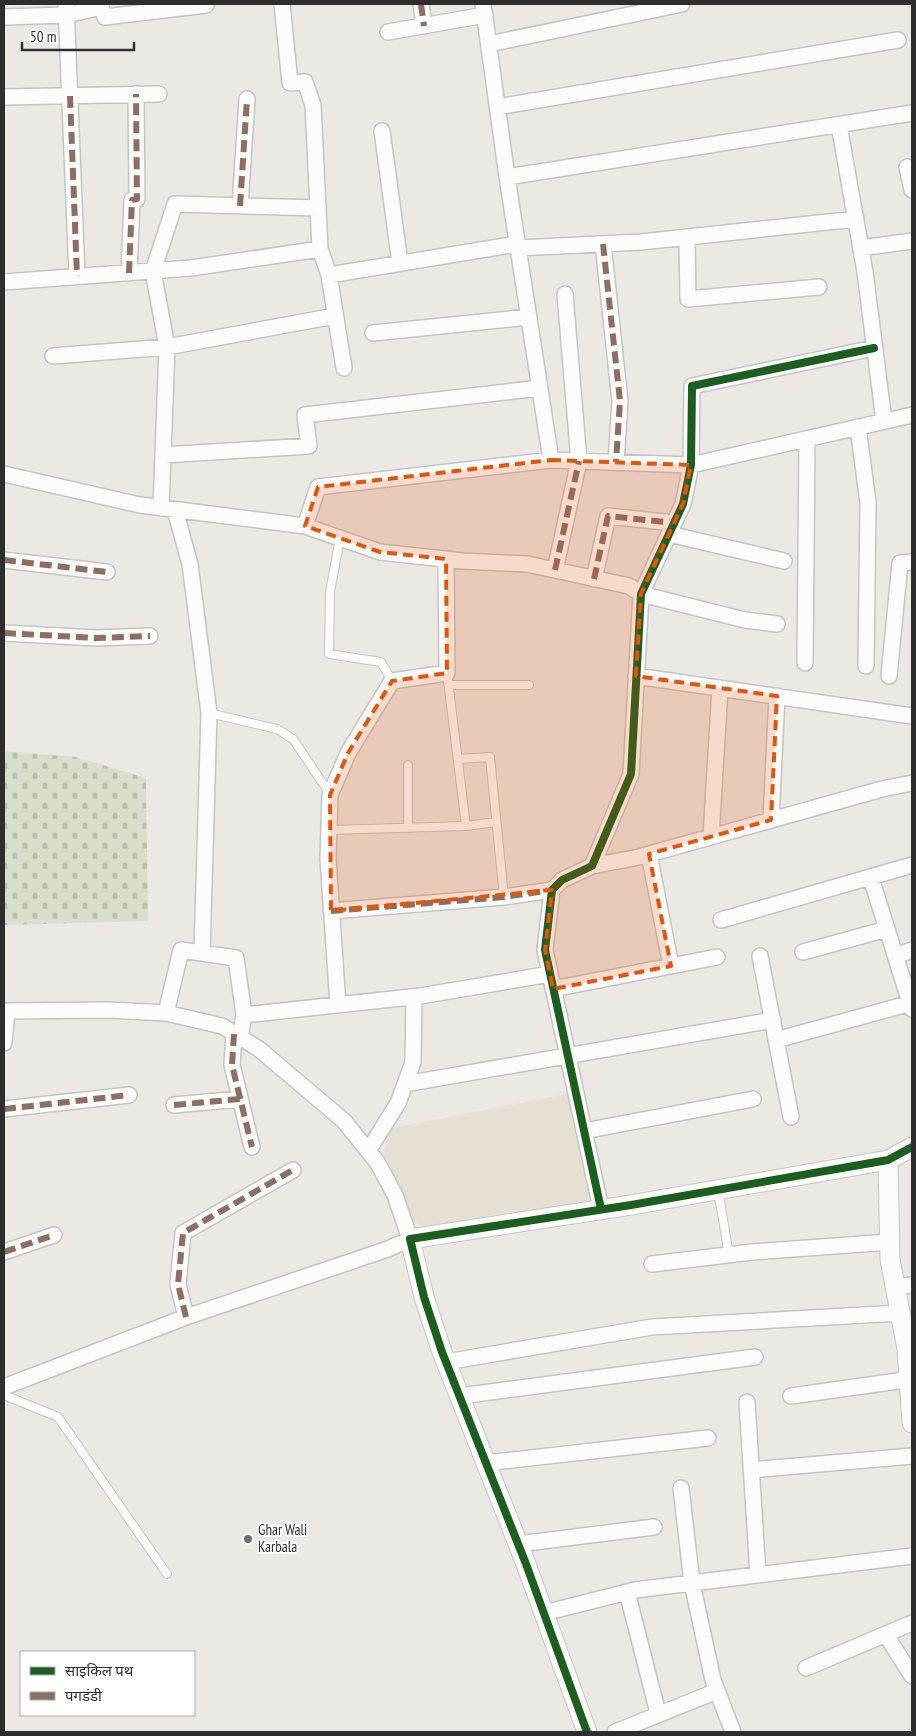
<svg xmlns="http://www.w3.org/2000/svg" width="916" height="1736" font-family="'PT Sans Narrow','Noto Sans Devanagari',sans-serif">
<defs>
<pattern id="cemetery-stones" width="16" height="16" patternUnits="userSpaceOnUse" patternTransform="scale(1.25)"><rect width="16" height="16" fill="#d8e0cc"/><path d="M2 7V4a2 2 0 0 1 4 0v3zM10 15v-3a2 2 0 0 1 4 0v3z" fill="#bac0b0"/></pattern>
</defs>
<rect width="100%" height="100%" fill="#ece8e4"/>
<path fill="#e6e0d3" d="M571,1093L593,1202L425,1228L413,1221L384,1159L389,1129Z"/>
<path fill="url(#cemetery-stones)" d="M4,751L76,757L146,778L148,921L4,925Z"/>
<g fill="none" stroke-linecap="round" stroke-linejoin="round">
<defs>
<path id="service" d="M340,538L330,592L329,654L381,662L392,681
M447,673L466,826
M449,685H529
M209,713L277,729L293,739L330,794
M458,759L490,757L504,897
M408,765V828
M329,830L466,826L496,822
M718,1190L729,1255
M4,1395L58,1417L167,1574"/>
<path id="minor" d="M66,4L77,276
M282,4L290,83L305,82L313,105L320,249L329,275L344,368
M421,4L424,26
M483,4L507,177L551,460
M101,7L105,17L206,5
M4,17L66,15L101,7V4
M388,32L485,15
M489,44L682,4
M4,97L159,94
M497,107L898,40
M839,125L865,272L884,421
M382,131L400,263
M907,167L912,190
M507,177L912,113
M240,206L247,99
M687,238L688,299L819,287
M603,244L620,401L616,462
M518,248L641,242L856,219
M861,248L912,241
M129,273L132,200L137,199L136,94
M329,275L517,244
M4,282L191,268L320,249
M373,333L529,317
M53,356L167,347L335,316
M858,427L868,503L866,666
M163,455L309,446L305,415L540,388
M4,474L140,505L305,526L380,552L463,561L527,564L629,586L641,594L745,620L777,624
M161,508L167,347L153,271L175,204L318,208
M175,510L190,564L209,713L202,953
M305,526L318,487L551,460L691,465L912,415
M669,534L784,561
M4,560L107,572
M555,570L579,461L565,294
M594,579L608,516L674,523
M4,633L96,638L150,636
M805,663L807,439
M636,676L912,716
M889,676L900,563L912,562
M771,820L777,696
M711,837L720,688
M649,854L671,966
M592,866L639,857L882,789L912,783
M871,878L912,1009
M331,911L504,897L552,890
M721,920L912,865
M803,952L887,929
M760,956L791,1117
M896,956L912,950
M553,989L717,957
M338,1005L328,859L330,795L348,753L392,681L447,673L446,559
M4,1011L108,1010L166,1013L222,1026L259,1049L344,1121L377,1162L395,1195L410,1239L388,1249L186,1317L4,1387
M166,1013L181,950L236,958L244,1015L240,1038
M244,1015L420,996L550,974
M234,1034L232,1065L252,1147
M776,1040L911,1003
M4,1043L7,1011
M405,1084L773,1020
M174,1105L240,1099
M4,1109L129,1095
M584,1131L753,1099
M368,1151L398,1103L413,1062L414,997
M601,1209L545,950L552,890L562,880L592,866L631,774L641,594L683,504L691,465L692,386L874,348
M4,1252L54,1235
M652,1264L752,1252L890,1242
M895,1287L912,1285
M186,1317L178,1284L183,1233L293,1170
M446,1362L652,1327L900,1313
M460,1396L755,1357
M791,1396L912,1379
M747,1402L758,1575
M486,1463L708,1438
M751,1470L912,1456
M681,1488L692,1583L713,1680L733,1732
M518,1544L654,1527
M627,1592L658,1713
M544,1613L635,1590L912,1556
M886,1635L912,1676
M806,1668L912,1623
M615,1732L717,1691"/>
<path id="tertiary" d="M888,1160L890,1259L907,1349L912,1423
M587,1732L526,1564L442,1352L424,1297L410,1239L631,1205L888,1160L912,1147"/>
</defs>
<use href="#service" stroke="#c5c4c5" stroke-width="10"/>
<use href="#minor" stroke="#c5c4c5" stroke-width="18"/>
<use href="#tertiary" stroke="#c5c4c5" stroke-width="21"/>
<use href="#service" stroke="#fcfcfb" stroke-width="8"/>
<use href="#minor" stroke="#fcfcfb" stroke-width="15"/>
<use href="#tertiary" stroke="#fcfcfb" stroke-width="19"/>
<path stroke="#8d6e63" stroke-width="6" stroke-dasharray="12 6" stroke-linecap="butt" d="M421,4L424,26
M70,96L77,276
M240,206L247,99
M603,244L620,401L616,462
M129,273L132,200L137,199L136,94
M4,560L107,572
M555,570L579,461
M594,579L608,516L674,523
M4,633L96,638L150,636
M331,911L504,897L552,890
M234,1034L232,1065L252,1147
M174,1105L240,1099
M4,1109L129,1095
M4,1252L54,1235
M186,1317L178,1284L183,1233L293,1170"/>
<defs>
<path id="cycleway" d="M601,1209L545,950L552,890L562,880L592,866L631,774L641,594L683,504L691,465L692,386L874,348
M587,1732L526,1564L442,1352L424,1297L410,1239L631,1205L888,1160L912,1147"/>
</defs>
<use href="#cycleway" stroke="#fff" stroke-width="11"/>
<use href="#cycleway" stroke="#1b5e20" stroke-width="8"/>
</g>
<path fill="#df570e" fill-opacity="0.2" stroke="#df570e" stroke-width="4" stroke-dasharray="10 6" stroke-linejoin="round" d="M551,460L691,465L683,504L641,594L636,676L777,696L771,820L649,854L671,966L553,989L545,950L552,890L331,911L330,795L348,753L392,681L447,673L446,559L380,552L305,526L318,487Z"/>
<circle fill="#706f6e" stroke="#fff" stroke-width="2" cx="248" cy="1539" r="5"/>
<g text-anchor="middle" stroke-width="4" stroke-linejoin="round" paint-order="stroke">
<g font-size="15" fill="#2e2e2e" stroke="#fff" text-anchor="start">
<text x="258" y="1535">Ghar Wali<tspan x="258" dy="17">Karbala</tspan></text>
</g>
</g>
<rect width="916" height="1736" fill="none" stroke="#2e2e2e" stroke-width="10"/>
<rect x="20" y="1651" width="175" height="65" fill="#ffffff" stroke="#ababab"/>
<rect x="30" y="1667" width="25" height="8" fill="#1b5e20" stroke="#ababab"/>
<text x="65" y="1676" font-size="15" fill="#2e2e2e">साइकिल पथ</text>
<rect x="30" y="1692" width="25" height="8" fill="#8d6e63" stroke="#ababab"/>
<text x="65" y="1701" font-size="15" fill="#2e2e2e">पगडंडी</text>
<path d="M22 42v8h112v-8" fill="none" stroke="#2e2e2e" stroke-width="2.5"/>
<text x="30" y="42" font-size="15" fill="#2e2e2e" stroke="#ffffff" stroke-width="4" paint-order="stroke">50 m</text>
</svg>
